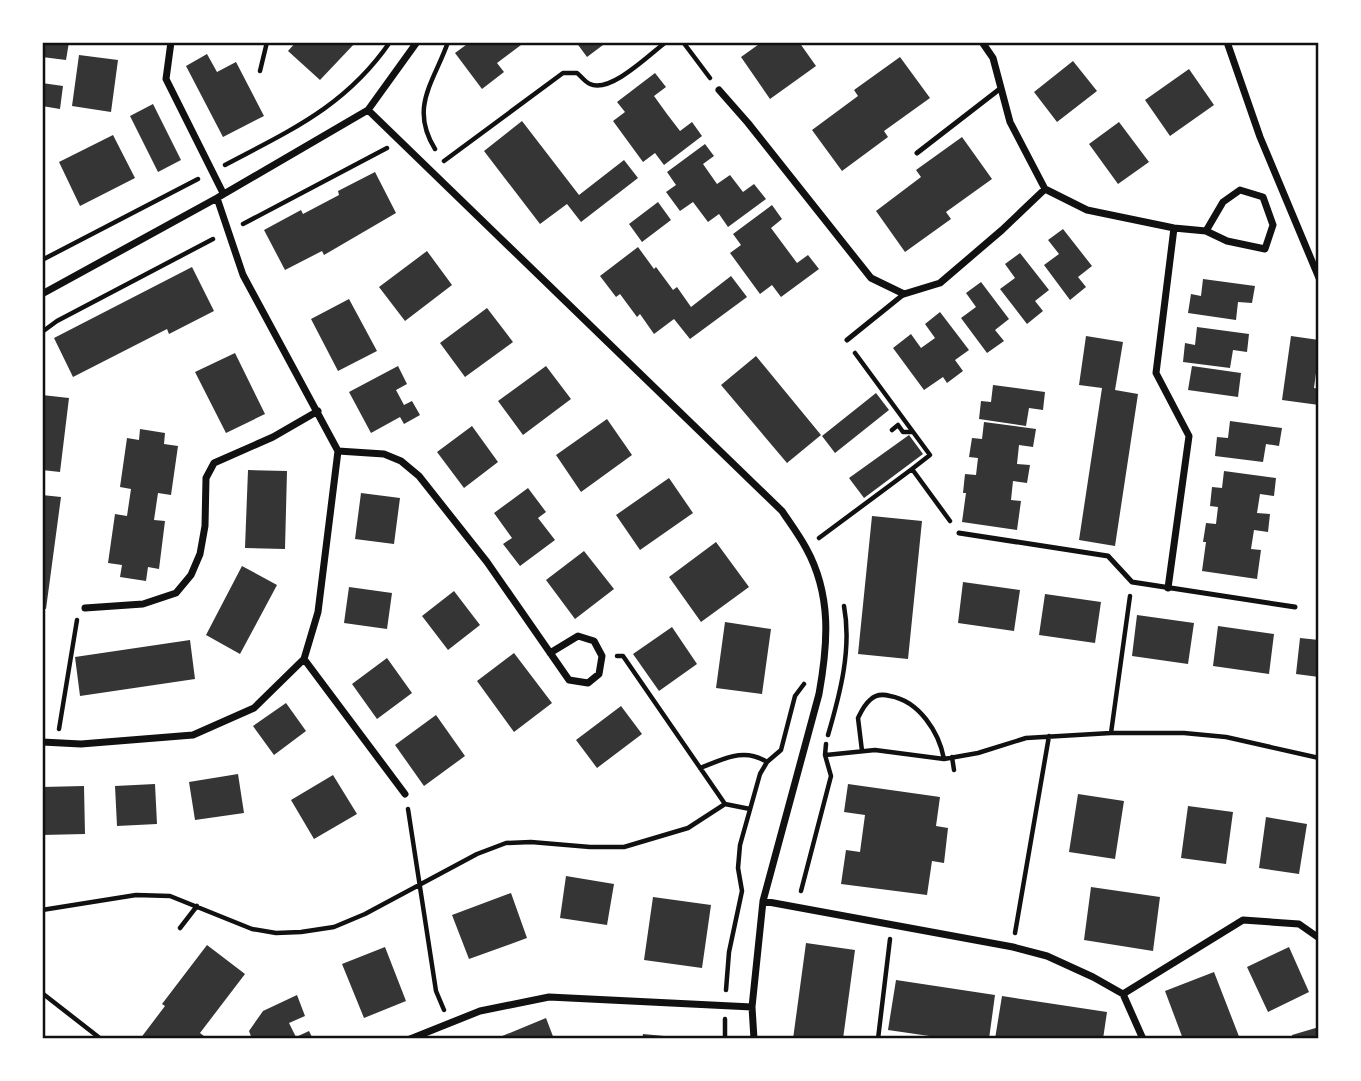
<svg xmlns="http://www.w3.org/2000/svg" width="1361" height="1081" font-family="'Nunito Sans',sans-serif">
<rect width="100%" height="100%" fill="#fff"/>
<path fill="#353535" d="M42,42H69L66,60L42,57Z
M296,42H356L320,80L288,51Z
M470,42H525L497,63L504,72L482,89L455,53Z
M576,42H607L587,57Z
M762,42H799L816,66L770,99L741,57Z
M207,54L217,72L236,62L264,116L223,137L186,66Z
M79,55L118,60L111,112L72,106Z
M900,57L930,98L884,131L888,137L842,171L812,130L858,96L854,90Z
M1073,61L1097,91L1057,122L1034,92Z
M1189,69L1214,105L1170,136L1145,100Z
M655,73L666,87L654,96L667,114L680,131L692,122L702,136L664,165L655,153L643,162L613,121L625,112L617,102Z
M42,83L63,86L60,109L42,106Z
M153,104L181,160L158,172L130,116Z
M522,121L579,195L624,160L638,178L581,222L567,204L540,224L484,151Z
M1119,122L1149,162L1118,184L1089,144Z
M113,135L135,178L80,206L59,162Z
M962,137L992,179L946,212L951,219L905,252L876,211L921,177L916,170Z
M705,144L714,156L703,164L717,184L730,175L743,192L754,184L766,199L728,227L719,214L708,222L693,202L680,211L666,192L676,185L667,172Z
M375,172L396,213L324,255L322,251L285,270L264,230L301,210L303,214L339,195L338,191Z
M658,202L671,220L642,242L629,224Z
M772,205L782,219L771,228L797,263L808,255L819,269L781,297L772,285L760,294L730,253L741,245L733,234Z
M1063,229L1092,266L1078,277L1086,287L1070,300L1044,265L1059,254L1048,240Z
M638,247L654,269L656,267L673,290L677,287L691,307L731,276L747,297L690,339L674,319L654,334L640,314L637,317L620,294L616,297L600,276Z
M427,251L452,285L405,321L379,287Z
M1020,253L1049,290L1035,301L1043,311L1027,324L1000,289L1015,278L1005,264Z
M192,267L214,311L169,334L167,329L73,377L54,338Z
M1203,279L1255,286L1252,303L1238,302L1236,320L1188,313L1191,294L1201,296Z
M981,282L1009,319L995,330L1004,341L987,353L961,318L976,307L966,293Z
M349,299L377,351L338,371L311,319Z
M487,308L513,342L465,377L440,343Z
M940,312L969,350L955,360L963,371L947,383L943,377L924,390L893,348L911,334L921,348L935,338L925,324Z
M1197,327L1249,334L1247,352L1233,350L1230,368L1183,362L1185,343L1195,345Z
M1086,336L1123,342L1115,390L1138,394L1115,546L1079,540L1102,388L1079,385Z
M1291,336L1319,340V371L1316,373L1314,388L1319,389V405L1282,400Z
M235,353L265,414L226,433L195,372Z
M756,356L821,435L787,463L721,385Z
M398,366L407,384L396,390L404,405L412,401L420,415L404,424L400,417L371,433L349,392Z
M546,366L571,399L523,435L498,401Z
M1192,366L1241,373L1238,397L1188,390Z
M993,385L1045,392L1043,410L1029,408L1026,426L979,419L981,401L991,402Z
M876,393L889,410L835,453L822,436Z
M42,395L69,398L60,472L42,470Z
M607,419L632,455L581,492L556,455Z
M1230,421L1282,428L1279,446L1266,444L1263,462L1215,456L1217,437L1228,438Z
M984,422L1036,429L1033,447L1019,445L1017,464L1030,465L1027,483L1013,481L1011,500L1021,501L1017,530L962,522L966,493H963L965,474L976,475L978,458L969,457L972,438L982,439Z
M472,426L498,462L464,488L437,452Z
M140,429L165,433L164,444L178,446L171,495L158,493L154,520L165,521L159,569L148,567L146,581L120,577L122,565L108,563L115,514L127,516L131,489L120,487L127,438L139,440Z
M909,435L923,454L864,498L849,478Z
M248,470L287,471L285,549L245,548Z
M1224,471L1276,478L1274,496L1260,494L1257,513L1270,514L1268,532L1254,530L1251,549L1261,550L1257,579L1202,571L1206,542H1203L1206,523L1216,524L1218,507L1210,506L1212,487L1222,488Z
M669,478L693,513L640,550L616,515Z
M528,488L546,512L538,518L555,540L520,566L503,544L512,538L494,513Z
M361,493L400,498L394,544L355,539Z
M42,495L61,497L46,609L42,608Z
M872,516L922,521L908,659L858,654Z
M716,542L749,587L701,622L669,577Z
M584,551L614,589L575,619L546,580Z
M242,566L277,585L240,654L206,635Z
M963,582L1020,590L1014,631L958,623Z
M349,587L392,593L387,629L344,623Z
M454,591L480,625L448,650L422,616Z
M1045,594L1101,602L1095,643L1039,635Z
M1137,615L1194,623L1188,664L1132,656Z
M725,622L771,629L762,694L716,688Z
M1218,626L1274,634L1269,674L1213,666Z
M672,627L697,664L659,691L633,654Z
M1300,638L1319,640V677L1296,674Z
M190,640L195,679L80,696L75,657Z
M514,653L552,703L514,732L477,681Z
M387,658L412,693L377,719L352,684Z
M286,703L306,731L274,755L253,726Z
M621,706L642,734L597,768L576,740Z
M436,715L465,756L424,786L395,745Z
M238,774L244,813L195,820L189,782Z
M333,775L357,814L314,839L291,800Z
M155,784L157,824L117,826L115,786Z
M848,784L940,797L936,826L948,828L944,863L932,861L927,895L841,884L846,850L860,852L865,815L844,812Z
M84,786L85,834L42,835V787Z
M1078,794L1124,801L1115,859L1069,852Z
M1188,806L1233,812L1226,864L1181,858Z
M1266,817L1307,824L1299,874L1259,868Z
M566,876L614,884L607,925L560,918Z
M1091,887L1160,897L1153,951L1084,940Z
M511,893L527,938L469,959L452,915Z
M653,897L711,905L702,968L644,960Z
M806,943L855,950L843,1039H793Z
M207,945L245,974L200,1033L204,1036L201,1039H140L165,1006L162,1004Z
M385,947L406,1001L364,1018L342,964Z
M1289,947L1309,992L1268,1012L1247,967Z
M1214,972L1240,1039H1183L1165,991Z
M896,980L995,995L989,1039H950L888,1030Z
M297,995L305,1016L289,1023L296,1037L309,1031L313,1039H252L249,1031L263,1011Z
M1002,996L1107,1012L1103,1039H995Z
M546,1018L554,1039H495Z
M1319,1027V1039H1293L1292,1035Z
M643,1034L675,1037V1039H642Z"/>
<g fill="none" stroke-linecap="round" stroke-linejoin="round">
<path stroke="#111" stroke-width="4.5" d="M683,42L710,78
M260,71L267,42
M435,149C409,107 434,82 448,42
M444,161L563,73H577C581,76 585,82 590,84C610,94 650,54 666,42
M225,165C291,130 346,106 390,42
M243,224L387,148
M42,260L198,179
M42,332L57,321L213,239
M855,353L930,455L912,469
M892,430L898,425L903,432H913
M819,538L912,469L950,521
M617,656H623L725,804L750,809
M59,729L77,620
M1111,733L1130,596
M828,735C840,694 852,649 844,606
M862,751L858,718C861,712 864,705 870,700C876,694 883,694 890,696C919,701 939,732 944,759
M826,755L875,750L944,759L978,753L1026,738L1111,733H1184L1226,737L1319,758
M952,757L954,770
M700,768C724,759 744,747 767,762
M408,809L436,991L444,1010
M801,891L831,776L825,755L826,744
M42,910L136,895L170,896L252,929L276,933L301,932L334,927L365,914L477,854L506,843L531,842L590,847H624L688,828L725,804
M180,928L197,906
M1015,933L1049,736
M726,990L729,952L742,891L738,868L740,845L760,774L767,762L781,750L795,696L804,684
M42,993L101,1039
M725,1039V1019
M878,1039L890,939"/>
<path stroke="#111" stroke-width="5" d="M917,153L1001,88
M847,340L904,294
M959,533L1108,556L1132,582L1295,607"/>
<path stroke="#111" stroke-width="7" d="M171,42L166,79L223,193
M982,42L993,58L1010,122L1045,189L1087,210L1174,228L1206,231L1227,241L1265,249L1273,225L1263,197L1240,190L1223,202L1206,231
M1227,42L1260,137L1319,278
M719,90L748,123L871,278L904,294L940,283L1002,230L1045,189
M368,110L782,511C790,523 799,535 806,548C832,595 828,644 819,694L763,901L752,1007L754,1039
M217,198L243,275L338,451L384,454L401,461L419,476L487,562L569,680L588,683L599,674L602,656L594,641L578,636L550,653
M42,294L217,198L368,110L417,42
M1168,588L1189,436L1156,373L1174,228
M85,608L143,604L176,593L191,575L200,554L205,526L206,478L214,463L273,437L318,411
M304,659L405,794
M42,742L81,744L193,735L254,708L304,659L318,612L338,451
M763,901L1013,947L1047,956L1093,977L1123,994L1143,1039
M1123,994L1243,920L1299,924L1319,938
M410,1039L480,1011L549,997L752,1007"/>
</g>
<rect width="1361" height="1081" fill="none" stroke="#ffffff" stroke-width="88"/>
<rect x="44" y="44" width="1273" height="993" fill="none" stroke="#111" stroke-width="2.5"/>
</svg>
